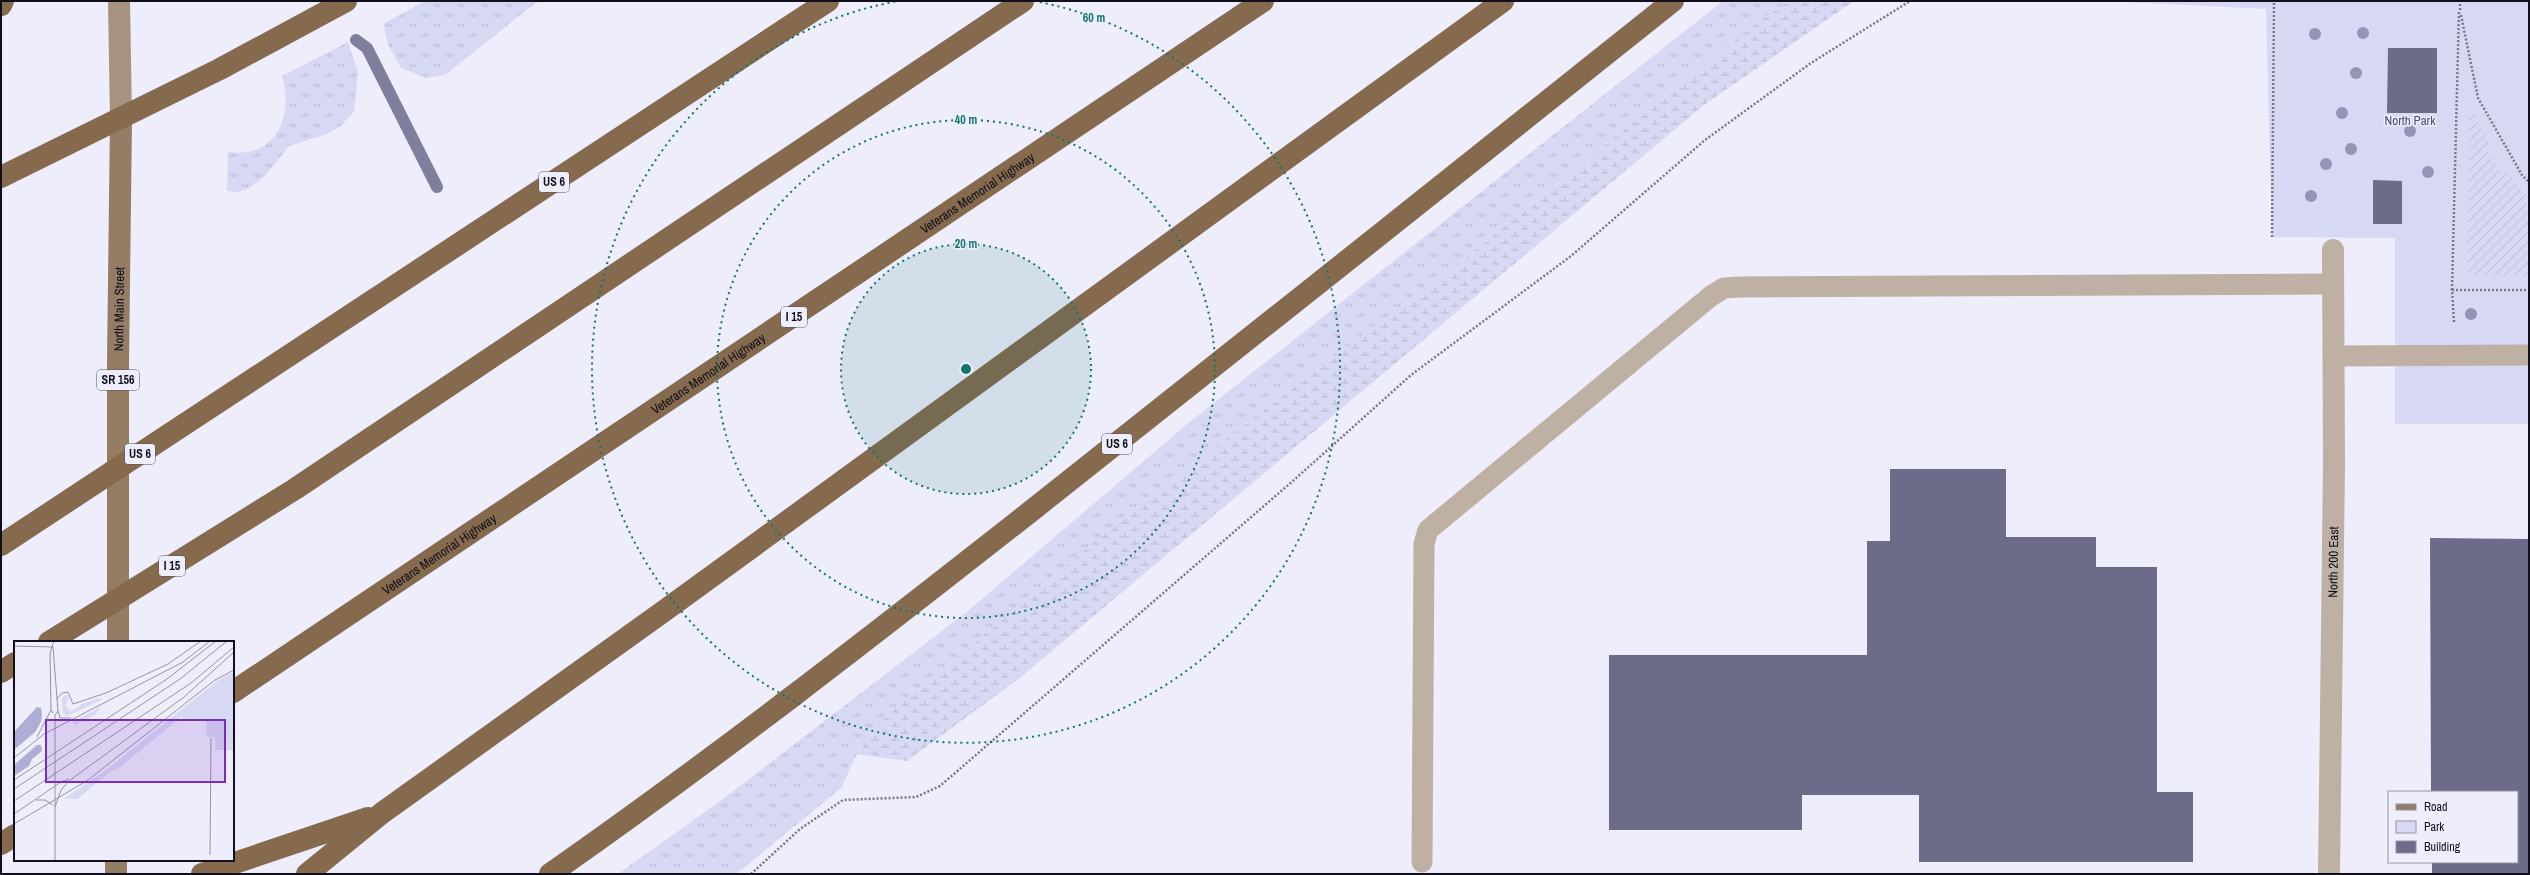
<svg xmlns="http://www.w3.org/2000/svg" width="2530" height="875" font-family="'Archivo Narrow',sans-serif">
<defs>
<pattern id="grass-tufts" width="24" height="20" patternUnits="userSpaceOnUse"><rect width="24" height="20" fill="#d7d8f4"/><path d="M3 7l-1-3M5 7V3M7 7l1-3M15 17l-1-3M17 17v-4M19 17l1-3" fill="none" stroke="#b8b8d1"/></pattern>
<pattern id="wetland-marsh" width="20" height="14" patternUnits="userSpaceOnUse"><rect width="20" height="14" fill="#d7d8f4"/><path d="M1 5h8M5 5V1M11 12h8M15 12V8" fill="none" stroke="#b8b8d1"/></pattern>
<pattern id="garden-furrows" width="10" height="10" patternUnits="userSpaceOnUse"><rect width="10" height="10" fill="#d7d8f4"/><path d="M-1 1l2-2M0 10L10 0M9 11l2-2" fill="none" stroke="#b8b8d1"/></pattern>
</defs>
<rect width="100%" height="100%" fill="#ededfb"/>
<path fill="url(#grass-tufts)" d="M425,1H538L445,75L426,78L401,68L388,44L383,24Z
M1723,1H1789L1755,24L1464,259L1141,503L882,720L857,754L841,788L736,874H618L719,802L968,611L1186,425Z
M348,42L358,72L354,111L341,126L327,134L289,146L266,175L250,188L238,192L227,191L228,152C276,159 294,117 282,76Z"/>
<path fill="url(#wetland-marsh)" d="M1789,1H1854L1704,105L1022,676L907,761L857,754L882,720L1141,503L1464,259L1755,24Z"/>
<path fill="#d7d8f4" d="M2108,1H2529V424H2395V238L2272,237L2266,9Z"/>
<path fill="url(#garden-furrows)" d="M2470,113L2475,115L2490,146L2487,150L2502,175L2507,172L2527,196L2523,199L2529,205V276L2467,275Z"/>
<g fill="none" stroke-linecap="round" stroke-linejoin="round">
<path stroke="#7f7e9c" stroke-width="12" d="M356,40L367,48L437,187"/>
</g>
<path fill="#6c6b89" d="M2388,48H2437V113H2387Z
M2373,180L2402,181V224H2373Z
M1890,469H2006V537H2096V567H2157V792H2193V862H1919V795H1802V830H1609V655H1867V541H1890Z
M2430,538L2529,539V874H2432V862H2517V792H2431Z"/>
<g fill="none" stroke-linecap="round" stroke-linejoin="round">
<path stroke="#787885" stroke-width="2.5" stroke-dasharray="2 2" stroke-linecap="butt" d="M2460,10V1
M2461,15L2478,98L2522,175L2529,182
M2272,237L2274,1
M2452,290H2529
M2454,322L2452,290L2459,10
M751,874L800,829L843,800L916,797L940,786L1294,480L1411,375L1571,256L1705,140L1811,63L1910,1"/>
<path stroke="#beb1a3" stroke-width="21" d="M2333,356L2529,355
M1422,862L1424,544L1428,530L1711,296L1724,288L1740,287L2333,284"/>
<path stroke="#beb1a3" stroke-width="22" id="s1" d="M2329,874L2334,464L2333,250"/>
<path stroke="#a6927e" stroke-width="22" d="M119,1L121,119"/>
<g stroke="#947d64" stroke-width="22">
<path id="s2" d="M118,642V363L121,119"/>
<path d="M116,874V860"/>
</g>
<g stroke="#856a4d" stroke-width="22">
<path d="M1,5L3,1"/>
<path d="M1,177L220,69L346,1"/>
<path d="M1,545L828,1"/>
<path d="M49,642L295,489L1023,1"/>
<path d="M1,672L15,663"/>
<path id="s3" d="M233,692L1263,1"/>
<path d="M1,844L15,835"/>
<path d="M202,874L368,818"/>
<path d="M307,874L382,813L664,611L1503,1"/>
<path d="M550,874C716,758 876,633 1035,508C1249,340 1460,170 1673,1"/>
</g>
</g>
<g fill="#9593b6">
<circle cx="2363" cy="33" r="6"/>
<circle cx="2315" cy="34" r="6"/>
<circle cx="2356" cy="73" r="6"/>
<circle cx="2342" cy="113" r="6"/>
<circle cx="2410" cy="131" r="6"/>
<circle cx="2351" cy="149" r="6"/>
<circle cx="2326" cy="164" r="6"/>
<circle cx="2428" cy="172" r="6"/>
<circle cx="2311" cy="196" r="6"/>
<circle cx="2471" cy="314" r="6"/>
</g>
<circle cx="966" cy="369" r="125" fill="#0f766e" fill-opacity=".12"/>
<g fill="none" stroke="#0f766e" stroke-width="2" stroke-dasharray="2 4">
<circle cx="966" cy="369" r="125"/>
<circle cx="966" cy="369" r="249"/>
<path d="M1034 1A374 374 0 1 1 898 1"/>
</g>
<g text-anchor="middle" stroke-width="3" stroke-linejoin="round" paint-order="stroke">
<g fill="#ededfb" stroke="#52525e" stroke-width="1">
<rect x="539" y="172" width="30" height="20" rx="3"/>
<rect x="781" y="307" width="26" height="20" rx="3"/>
<rect x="97" y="370" width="42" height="20" rx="3"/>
<rect x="1102" y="434" width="30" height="20" rx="3"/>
<rect x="125" y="444" width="30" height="20" rx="3"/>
<rect x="159" y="556" width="26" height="20" rx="3"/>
</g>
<g font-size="12" font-weight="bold" fill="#100f1b">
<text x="554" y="186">US 6</text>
<text x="794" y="321">I 15</text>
<text x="118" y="384">SR 156</text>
<text x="1117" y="448">US 6</text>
<text x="140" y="458">US 6</text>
<text x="172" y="570">I 15</text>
</g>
<g font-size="13" fill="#4d4a7e" stroke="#ededfb">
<text x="2410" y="125">North Park</text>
</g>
<g font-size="13" fill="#100f1b" stroke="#ededfb">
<text dy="5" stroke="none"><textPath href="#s3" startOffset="896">Veterans Memorial Highway</textPath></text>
<text dy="5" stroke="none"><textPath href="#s2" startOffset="333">North Main Street</textPath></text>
<text dy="5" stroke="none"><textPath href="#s3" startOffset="572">Veterans Memorial Highway</textPath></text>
<text dy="5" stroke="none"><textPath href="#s3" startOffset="248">Veterans Memorial Highway</textPath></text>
<text dy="5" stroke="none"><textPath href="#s1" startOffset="312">North 200 East</textPath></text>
</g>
</g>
<g transform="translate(14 641)">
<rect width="220" height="220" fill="#ededfb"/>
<path d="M220,31V51L191,60L168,73L63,158H50L96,126L207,37ZM52,54L55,56L51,65L57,71L68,63L86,57L87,59L53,75L49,72L48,57ZM87,66L82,73L61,84L59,81Z" fill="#d7d8f4"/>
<path d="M220,51V55L166,77L105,127L93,132L168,73L191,60Z" fill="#d7d8f4"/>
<path d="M220,54V109H201V96H193L192,80L169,78V74L202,57Z" fill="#d7d8f4"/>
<path d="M23,66L27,67L28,73L27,81L21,91L0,109V91ZM23,104H27L28,110L18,118L15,125L0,135V124Z" fill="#aeaed4"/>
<path fill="none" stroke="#9594a1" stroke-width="1" d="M0,5L39,6M39,6L44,70L41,74V220M43,58L48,52L54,51L59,63L92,52L154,23L187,0M44,70L46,77H57M39,72L37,69L36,12L40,0M23,96L37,69M0,117L30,93L169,21L196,0M0,139L153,38L202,0M0,148L166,38L213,0M22,159H31L39,164M0,160L177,42L220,6M41,166L47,149L55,140L170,56L220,11M0,173L47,141L55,138M0,183L74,139L201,39L220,29M196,214L197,97"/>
<path fill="#7b2cbf" fill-opacity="0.15" stroke="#7b2cbf" stroke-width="2" d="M32,79H211V141H32Z"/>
<rect width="220" height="220" fill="none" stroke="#100f1b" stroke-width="2"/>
</g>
<circle cx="966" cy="369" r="6" fill="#0f766e" stroke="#ededfb" stroke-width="2"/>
<g font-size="12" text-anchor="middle" font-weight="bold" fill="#0f766e" stroke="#ededfb" stroke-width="3" stroke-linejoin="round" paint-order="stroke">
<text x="1094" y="22">60 m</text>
<text x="966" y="124">40 m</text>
<text x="966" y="248">20 m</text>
</g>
<rect width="2530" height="875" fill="none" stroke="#100f1b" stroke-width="4"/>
<rect x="2388" y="791" width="130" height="72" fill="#ededfb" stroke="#9594a1"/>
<rect x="2396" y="804" width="20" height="6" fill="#947d64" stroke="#9594a1"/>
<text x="2424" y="811" font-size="12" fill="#100f1b">Road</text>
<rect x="2396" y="821" width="20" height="12" fill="#d7d8f4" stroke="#9594a1"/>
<text x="2424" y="831" font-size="12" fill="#100f1b">Park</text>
<rect x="2396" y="841" width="20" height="12" fill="#6c6b89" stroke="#9594a1"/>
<text x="2424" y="851" font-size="12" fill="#100f1b">Building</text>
</svg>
